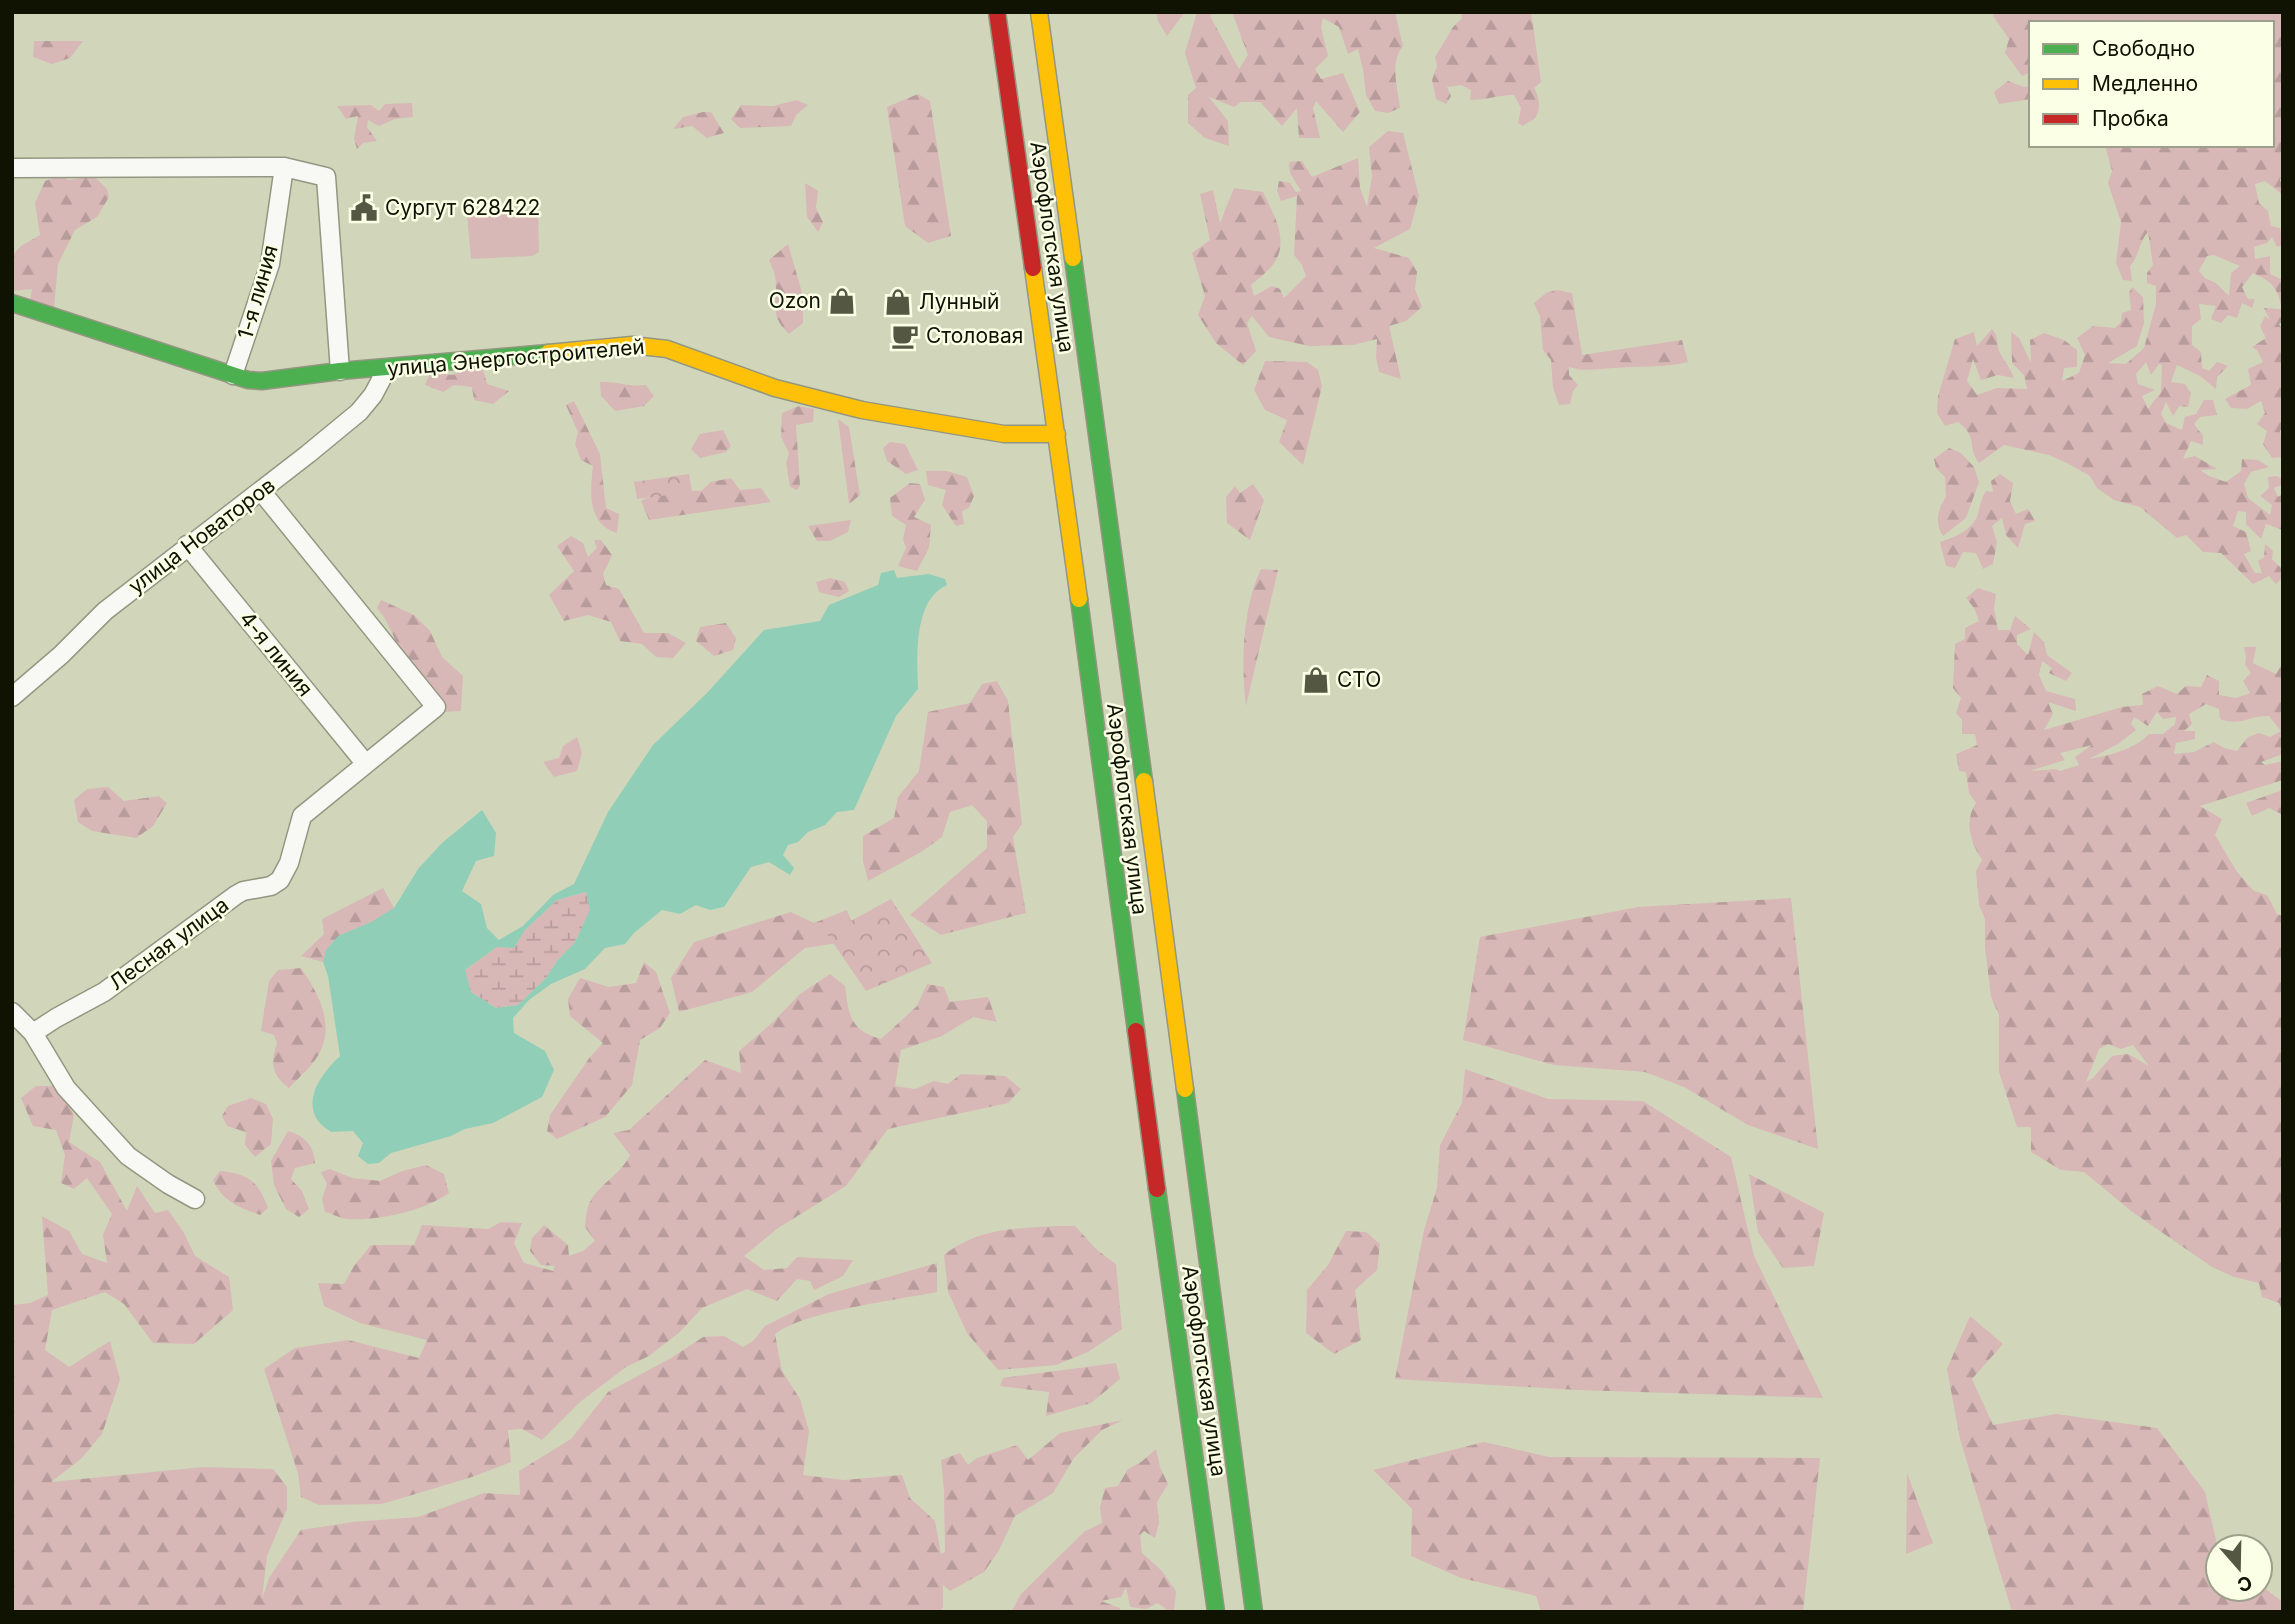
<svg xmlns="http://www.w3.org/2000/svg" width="2295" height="1624" font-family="Inter,sans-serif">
<defs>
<pattern id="forest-firs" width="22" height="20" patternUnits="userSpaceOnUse" patternTransform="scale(1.75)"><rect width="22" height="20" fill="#d8b7b7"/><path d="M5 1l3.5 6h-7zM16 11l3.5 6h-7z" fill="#b89c9c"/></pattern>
<pattern id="wetland-marsh" width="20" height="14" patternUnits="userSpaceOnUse" patternTransform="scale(1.75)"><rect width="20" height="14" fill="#d8b7b7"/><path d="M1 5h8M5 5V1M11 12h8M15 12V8" fill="none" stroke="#b89c9c"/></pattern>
<pattern id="park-crowns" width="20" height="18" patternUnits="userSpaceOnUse" patternTransform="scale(1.75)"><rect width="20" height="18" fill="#d8b7b7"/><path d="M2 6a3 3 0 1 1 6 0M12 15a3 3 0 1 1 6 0" fill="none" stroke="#b89c9c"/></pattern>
</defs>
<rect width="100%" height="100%" fill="#d1d6ba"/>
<path fill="url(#forest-firs)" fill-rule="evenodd" d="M1156,12H1185L1167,36L1158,21Z
M1197,12H1216L1210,16L1239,69L1248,55L1232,12H1395L1403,46C1389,63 1398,88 1400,108L1388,113L1375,111L1366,95L1363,70L1358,49L1348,54L1339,27L1323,18L1321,27L1328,56L1315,69L1321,79L1343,73L1360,112L1343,132L1316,101L1313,108L1320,138H1299L1297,108L1282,126L1260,102H1241L1234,107L1209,97L1228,121L1229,146L1205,138L1188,123V95L1196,88L1185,53Z
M1461,12H1531L1541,82L1534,88C1539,96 1542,111 1534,119C1530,122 1526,123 1523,126L1518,123L1521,108L1514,95C1499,95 1485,100 1470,100L1471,90L1461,85L1447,87L1451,96L1446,104L1436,99L1432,80L1437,66L1435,57L1453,27L1462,18Z
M1994,12H2283V169L2280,181L2283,183V195L2265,181L2255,184L2259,203L2268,211L2271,226L2280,228L2283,245L2277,247L2272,237L2267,243L2254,247L2255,259L2270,256V274L2283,280V321L2279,324L2283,331V432L2280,430L2283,457L2272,458L2263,444L2267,431L2257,424L2265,413L2261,401L2247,409L2231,408L2225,399L2251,385L2248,369L2263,362L2257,350L2252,347L2266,338L2260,326L2265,316L2270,320L2264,308L2282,309C2277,287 2273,282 2253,273L2242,287L2248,299H2255L2252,308L2242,303L2237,318L2228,315L2221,323L2211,319L2216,306L2199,304L2201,319L2192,326V345L2201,352L2202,368L2209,371L2217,362L2228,366L2217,377L2216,389L2200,376L2177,365L2171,382L2185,384L2191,393L2188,407L2179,406L2173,416L2166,402L2161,414L2166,423L2182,430L2185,417L2196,414L2204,400H2213L2217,415L2200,417L2194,424L2203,436V445L2191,441L2183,459L2195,456L2217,469L2200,470L2209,476L2226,482L2241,471L2242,459L2258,460L2269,467L2251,472L2244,484L2248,498L2270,515L2272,505L2260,496L2269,488L2268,477L2277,476L2283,480V484L2274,488L2278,497L2283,494V509L2280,512L2283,515V530L2266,524L2261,539L2246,524V512L2238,511L2233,526L2246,532L2251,551L2244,554L2255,573H2262L2258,561L2264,557L2265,544L2273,551L2272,559L2283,570V577L2276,584L2269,576L2253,584L2221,553L2203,552L2186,535L2177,538L2140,507L2114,500L2097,488L2090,476L2069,464L2049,455L2004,445L1979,463C1966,445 1979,438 1958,422L1945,426L1937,413L1938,396L1955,339L1974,332L1977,346L1992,329C1999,336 1996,343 1999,351C2004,361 2010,367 2014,378L1998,375L1981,380L1973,359L1967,381L1977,395L1997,388L2027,389L2024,375L2012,363L2011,332L2019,338L2031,363L2030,340L2044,333L2064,340L2077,350V367L2064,368L2062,381L2079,373L2085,355L2077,338L2093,326L2115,328L2121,322L2122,313L2131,310L2129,293L2132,287L2143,297L2144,323L2137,346L2108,363L2126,364L2144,348L2156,304V286L2147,283V273L2153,265L2148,232C2139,241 2139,257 2130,266L2132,281L2123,280L2116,263L2121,222L2108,183L2112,171L2105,145H2272V23H2031V72L2022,76L2005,53L2009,39L1993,16ZM2214,255L2240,266L2231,273L2229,296L2216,283L2205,278L2199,271L2207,256ZM2146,362L2151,375L2159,364L2162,365L2161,392L2148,409L2142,396L2155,390L2138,384L2136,374Z
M34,41H83L70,58L52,64L33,57Z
M2008,81L2024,87L2031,86V99L1999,104L1994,92Z
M918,94L930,101L951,236L928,243L905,226L887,107Z
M797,100L808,105L796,115L791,126L740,128L731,119L741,105L773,106Z
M412,103L413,117L395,119L379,126L368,120L367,127L377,141L363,143L357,149L354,139L358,116L346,119L337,106L371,105L379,111L385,104Z
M703,112H711L724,133L707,138L692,126L673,129L683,117Z
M1388,131L1403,133L1419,196L1410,229L1374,248L1409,258L1417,272L1415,289L1422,307L1406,321L1389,326L1401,379L1379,372L1376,357L1377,339L1353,345L1309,346L1269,337L1252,316L1247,323L1256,351L1243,365L1216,343L1198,315L1205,296L1192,253L1210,240L1200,194L1213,190L1220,223L1234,188L1263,192C1274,215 1291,243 1272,266C1266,273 1258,279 1251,285L1254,296L1272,286L1280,289L1284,298L1306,276L1302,265L1294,255L1297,196L1281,201L1277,191L1279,181L1290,183L1296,192L1301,191L1290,173L1289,162L1302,161L1312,177L1358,158L1360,188L1367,207L1372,177L1369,147Z
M61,175L68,180L94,176L107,189L109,197L97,217L75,230L58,264L54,309L30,301L32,289L12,291V256L21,246L40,235L35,203L45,181Z
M805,183L818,191L816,208L823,222L818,232L807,217Z
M788,244L803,296V323L789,334C767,314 779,301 775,276C774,271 771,265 769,260Z
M1557,290L1572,293L1582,355L1682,340L1688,362C1663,368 1639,366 1614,368C1597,369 1585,372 1569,367V375L1578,385L1573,391L1570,404L1559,405L1553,388L1551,360L1543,350L1540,316L1534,303L1546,293Z
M1265,361L1307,362L1318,370L1322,386L1303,465L1279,442L1287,420L1265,410L1254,390Z
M465,368L483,370L487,384L509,391L493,404L474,400L472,387L454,385L443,392L425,385L430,373L453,375Z
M600,382C617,381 627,387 646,385L654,396L644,406L615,411L601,396Z
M574,401L600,454L606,508L619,514L617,533C587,524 590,492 593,466L581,460L575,444L578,432L566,405Z
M799,406L814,409L813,422L796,425L800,486L797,490L790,487L786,463L789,453L781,437L782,413Z
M838,419L849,427L860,495L849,504Z
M723,430L731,446L726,452L700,458L691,449L700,434Z
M890,442L905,444L918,470L906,474L887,461L883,448Z
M1949,448L1961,453L1974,467L1979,482L1966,518L1943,536C1934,523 1938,508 1946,497L1945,477L1936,468L1934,459Z
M926,471H947L967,477L974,496L969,508L962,511L964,524L956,526L942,505L946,490L928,485Z
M2000,474L2013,483L2010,501L2016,514L2028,509L2035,521L2025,524L2018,548L2006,535L2002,518L1992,526L1997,542L1993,564L1983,569L1976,553L1963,552L1955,568L1946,566L1940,542C1955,537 1973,530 1978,514C1980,505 1981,499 1986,491L1993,492L1991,481Z
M731,478L740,490L761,488L771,502L649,520L641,501C651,495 688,490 701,491L711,482Z
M910,483L920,484L925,500L914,517L931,525L929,548L917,571L898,566L906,548L903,539L906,525L892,516L890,498Z
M1253,484L1264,500L1250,540L1227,523L1226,497L1235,486L1240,493Z
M851,520L848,532L830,541H817L808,526Z
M571,536L583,543L588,557L597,548L594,540H601L612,555L603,574L606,585L619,589L644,633H668L686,643L673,658L656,657L642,644L620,641L611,622L588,615L564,621L549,595L574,571L557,546Z
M1261,569L1278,570L1246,706C1241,663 1242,609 1261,569Z
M830,578L845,582L849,591L839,597L819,592L816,582Z
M1978,588L1996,594L1994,608L1998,630H2010L2015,616L2031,629L2017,635V644L2028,655L2034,632L2044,642L2047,655L2072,673L2066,681L2049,673L2052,668L2042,661L2039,675L2046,691L2075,699L2076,711L2048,702L2053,714L2044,730L2122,707L2143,705L2142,694L2158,686L2177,694L2186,686L2201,687L2207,675L2219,681V695L2236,698L2250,693L2243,681L2251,673L2245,665L2246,658L2244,647H2256L2253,663L2276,674L2283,662V754L2261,762L2265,765L2283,761V780L2200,806L2222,819L2215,835L2237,872L2254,891L2267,895L2277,914L2283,916V1312L2279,1303L2262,1297L2259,1283L2234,1277L2212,1267L2131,1211L2084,1172L2061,1170L2031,1152V1127H2017L1999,1072V1015L1991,997L1985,948V919L1979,905L1976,871L1982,860C1970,842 1964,821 1976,803L1969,793L1966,772L1959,771L1956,754L1977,745L1975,734H1962V720L1956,713L1961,698L1953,688L1955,644L1965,639V628L1979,621L1974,608L1966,598ZM2206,704L2219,709L2220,719C2241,727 2249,715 2269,716L2281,731L2270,737L2259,733L2248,737L2237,751L2224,748L2214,742L2194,752L2174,754L2176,743L2195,739V731H2184L2192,724L2189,714ZM2157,712L2163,719L2176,717L2175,724L2163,734H2149C2134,750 2110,755 2089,759L2118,744L2136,730L2131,724L2134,717L2148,726ZM2092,745L2075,757L2079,765L2060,771L2056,769L2030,771L2065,760L2060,753ZM2108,1044L2121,1049L2133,1045L2149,1066L2128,1054L2112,1056L2093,1078L2086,1082L2099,1049Z
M381,600L414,615L430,631L442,657L463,676L461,711L445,712C429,692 410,671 399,648C391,631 389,623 377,608Z
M726,623L736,638L733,650L714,656L696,641L700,627Z
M997,681L1008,701L1022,824L1013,837L1026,913L941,935L910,915L987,848V821L972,805L950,812L942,837L921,852L868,881L863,861V836L894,818L898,797L919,771L928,712L970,703L982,684Z
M577,737L582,753L577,771L554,777L543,762L559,758L563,746Z
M108,787L124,801L159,796L167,803L153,826L136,838L92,831L78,822L74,800L87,789Z
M2283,790L2281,814L2269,808L2252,816L2246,803Z
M383,888L394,908C386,913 378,919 369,923C346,934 330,934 323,962L301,956L324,934L322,919Z
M1791,898L1818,1149L1748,1125L1684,1087L1645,1072L1554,1065L1463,1040L1480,937L1638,907Z
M847,910L854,928L845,942L805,948L752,992L679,1012L671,978L694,942L791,912L814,923Z
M644,962L656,972L670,1013L660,1028L640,1040L632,1085L605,1117L557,1139L547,1131L550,1115L590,1057L603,1043L570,1016L568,999L580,978L609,987L636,983Z
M301,968C317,991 334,1021 321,1050C315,1064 299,1077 289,1088C272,1076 270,1063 277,1043L274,1035L261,1031L269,981L278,970Z
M830,974L845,986C849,1015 849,1030 881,1039L917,1006L927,984L944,987L950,1002L988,997L997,1022L973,1017L942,1036L901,1050L895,1086L915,1089L934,1081L948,1084L961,1074L1005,1076L1021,1089L1008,1103L888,1129L846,1186L778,1228L744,1256L764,1270L787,1268L797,1257L853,1260L843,1276L814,1290L810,1281L797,1279L777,1301L747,1289L702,1308L680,1332L649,1356L626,1367L580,1402L542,1440L522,1429L508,1430L511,1462L472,1477L382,1504L319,1505L301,1497L298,1473L264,1369L295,1348L348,1340L419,1358L427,1340L360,1323L324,1306L318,1283L344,1284L354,1266L371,1245H414L422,1225L488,1229L501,1222L522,1223L514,1243L524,1263L553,1271L555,1266L541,1265L530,1251L532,1238L544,1225L568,1245L569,1256L583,1251L595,1241L585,1227C586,1220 586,1211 589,1204C598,1184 620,1176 630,1155L613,1133L629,1130L705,1060L741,1073L739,1051L771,1024L800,994Z
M1465,1069L1548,1099L1643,1101L1731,1157L1754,1256L1823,1398L1577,1390L1395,1379L1424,1230L1437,1188L1440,1145L1462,1103Z
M36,1086H59L74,1115L69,1142L100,1162L127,1211L137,1186L155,1213L168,1210L184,1233L195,1256L229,1277L233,1310L194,1344L153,1343L124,1304L105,1292L52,1310L45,1350L69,1367L110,1341L120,1380L102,1434L81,1459L51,1482L203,1467L273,1469L287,1487V1509L267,1556L262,1599L269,1578L301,1530L353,1522L418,1517L484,1493L520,1495L519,1471L571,1439L608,1392L671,1358L703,1337L724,1336L743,1347L753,1341L765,1326L829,1294L937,1263V1292C897,1300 805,1311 775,1334L782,1371L800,1399L809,1431L803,1475L844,1480L902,1475L910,1498L935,1521L941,1554L945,1552L944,1491L941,1460L960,1453L968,1465L977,1458L1017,1445L1028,1460L1060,1433L1123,1420L1102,1430L1074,1458L1053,1493L1015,1516L998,1552L984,1572L950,1591L943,1585V1608L939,1612H12V1305L30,1303L48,1295L42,1216L69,1231L82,1254L107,1263L103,1235L112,1214L87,1178L74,1189L61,1183L65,1155L56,1130L33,1126L21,1098Z
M251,1098L266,1104L273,1119L271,1144L255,1157L245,1145L246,1132L227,1126L222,1116L228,1106Z
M288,1131C304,1136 314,1145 315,1163L295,1168L291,1179L302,1191L309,1209L299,1217L286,1209L274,1185L271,1161Z
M426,1165L444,1174L449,1193C424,1211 378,1221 347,1219C340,1218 332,1214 325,1212L322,1199L327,1184L321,1172L330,1169L352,1178L380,1181L402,1171Z
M220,1171C249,1174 258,1181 268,1208L260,1215C240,1208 222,1201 213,1180Z
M1749,1174L1824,1213L1814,1266L1783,1268L1758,1232Z
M1054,1226H1075L1097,1250L1116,1264L1122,1329L1088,1352L1056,1365L998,1370L967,1333L948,1292L944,1255C979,1228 1012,1229 1054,1226Z
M1346,1231L1366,1232L1380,1244L1377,1270L1355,1290L1361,1340L1334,1354L1306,1333L1307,1290L1328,1265Z
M1970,1316L2003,1344L1972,1379L1993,1425L2056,1414L2157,1428L2205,1492L2218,1549V1589H2260V1585L2283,1602V1612H2012L1960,1439L1947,1369Z
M1116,1363L1120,1379L1091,1403L1046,1416L1049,1392L1000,1386L1003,1378Z
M1484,1442L1549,1457L1820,1458L1803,1612H1541L1536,1596L1461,1578L1411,1556L1412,1509L1373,1470Z
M1156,1449L1160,1467L1168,1484L1157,1502L1159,1523L1155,1538L1144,1531L1140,1535L1142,1553L1161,1570L1176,1591L1174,1612H1166L1165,1608L1157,1603L1147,1609L1130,1607L1126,1587L1121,1597L1101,1601L1120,1608V1612H1011L1021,1594L1085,1531L1102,1523L1100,1507L1105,1488L1118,1486L1128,1469L1141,1462Z
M1907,1473L1933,1543L1906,1554Z"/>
<path fill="url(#wetland-marsh)" d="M586,892L591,910L575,942L557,961L546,978L518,1005L496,1008L471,992L464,971L497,947L514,948L525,930L557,900Z"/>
<path fill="url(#park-crowns)" d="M689,474L692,492L637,499L634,482Z
M891,899L932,963L866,991L827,934Z"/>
<path fill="#d8b7b7" d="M538,210L539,252L532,256L471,259L467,215Z"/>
<path fill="#91ceb7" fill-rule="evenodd" d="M894,570L897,578L929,574L945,579L947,585C913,600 917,657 918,689L896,716L854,810L837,812L825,825L808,832L798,842L788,845L783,855L794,868L790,875L769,862L751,867L724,907L710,910L696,905L680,914L662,910L634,933L625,944L605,948L585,969L551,984L529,1000L513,1018L514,1033L545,1051L554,1070L542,1097L493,1123L465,1129L451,1136L391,1153L379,1163L368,1164L358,1156L363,1143L353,1131L331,1132C327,1129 321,1125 318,1121C302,1098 324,1071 340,1056L328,976L323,962L326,950L338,936L371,922L394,908L418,869L442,843L482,810L496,833L494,856L476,861L462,891L481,904L487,928L499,940L523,926L553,895L574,884L608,812L653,745L708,692L764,630L820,621L829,605L878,585L881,573ZM586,892L590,910L575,942L557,961L546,978L518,1005L496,1008L471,992L465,970L497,947L514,948L525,930L557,900Z"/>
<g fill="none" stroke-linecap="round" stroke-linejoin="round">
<defs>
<path id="street" d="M12,168L284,167L326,177L340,371
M233,375L270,264L284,167
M187,545L365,763
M12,697L61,655L105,611L308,454L359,412L373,395L381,380L382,369
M12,1012L33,1033L66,1088L128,1156L168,1184L195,1199
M33,1033L56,1018L104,992L236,895L243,891L271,886L280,880L289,863L302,816L436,707L261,491"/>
<path id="fast" d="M1073,258L1144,781
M12,303L248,380L262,381L340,371L548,353
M1079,599L1136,1031
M1185,1089L1254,1612
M1157,1189L1216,1612"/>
<path id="slow" d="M1039,12L1073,258
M1033,268L1079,599
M548,353L632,345L667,349L775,388L862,410L1004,434H1057
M1144,781L1185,1089"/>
<path id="jam" d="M997,12L1033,268
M1136,1031L1157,1189"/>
</defs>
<use href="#street" stroke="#939781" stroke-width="21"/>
<use href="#fast" stroke="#939781" stroke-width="19"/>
<use href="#slow" stroke="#939781" stroke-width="19"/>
<use href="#jam" stroke="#939781" stroke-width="19"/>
<use href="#street" stroke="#f8f9f5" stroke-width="18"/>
<use href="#fast" stroke="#4caf50" stroke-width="16"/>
<use href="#slow" stroke="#ffc107" stroke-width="16"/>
<use href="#jam" stroke="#c62828" stroke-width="16"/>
</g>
<defs>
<symbol id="civic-bare" viewBox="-9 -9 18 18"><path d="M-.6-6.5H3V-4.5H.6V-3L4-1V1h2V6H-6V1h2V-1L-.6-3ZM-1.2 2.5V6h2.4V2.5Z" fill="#545742" stroke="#faffe6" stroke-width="2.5" paint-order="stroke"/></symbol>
<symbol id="shop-bare" viewBox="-9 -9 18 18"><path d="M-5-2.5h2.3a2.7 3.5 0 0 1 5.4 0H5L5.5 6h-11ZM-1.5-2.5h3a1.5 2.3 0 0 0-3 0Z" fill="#545742" stroke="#faffe6" stroke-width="2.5" paint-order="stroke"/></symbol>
<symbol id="cafe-bare" viewBox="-9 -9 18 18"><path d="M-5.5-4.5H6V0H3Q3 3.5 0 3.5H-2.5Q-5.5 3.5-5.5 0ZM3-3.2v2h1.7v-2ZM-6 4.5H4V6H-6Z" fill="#545742" stroke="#faffe6" stroke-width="2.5" paint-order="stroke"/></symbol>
</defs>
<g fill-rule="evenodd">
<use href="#civic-bare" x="345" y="189" width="38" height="38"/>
<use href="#shop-bare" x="823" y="282" width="38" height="38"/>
<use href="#shop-bare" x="879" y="283" width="38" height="38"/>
<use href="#cafe-bare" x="886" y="317" width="38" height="38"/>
<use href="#shop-bare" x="1297" y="661" width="38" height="38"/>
</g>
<g text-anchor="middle" stroke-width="5" stroke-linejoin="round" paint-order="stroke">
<g font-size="21" fill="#101202" stroke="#faffe6" text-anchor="start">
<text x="385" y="215">Сургут 628422</text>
<text x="821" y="308" text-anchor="end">Ozon</text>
<text x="919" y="309">Лунный</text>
<text x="926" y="343">Столовая</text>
<text x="1337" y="687">СТО</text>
</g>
<g font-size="21" fill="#101202" stroke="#faffe6">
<text transform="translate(1052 247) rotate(82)" y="7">Аэрофлотская улица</text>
<text transform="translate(258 292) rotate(-74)" y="7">1-я линия</text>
<text transform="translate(516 358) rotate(-5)" y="7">улица Энергостроителей</text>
<text transform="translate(202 536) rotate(-37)" y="7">улица Новаторов</text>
<text transform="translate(276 654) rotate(51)" y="7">4-я линия</text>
<text transform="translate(1127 809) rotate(83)" y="7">Аэрофлотская улица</text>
<text transform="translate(169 944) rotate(-36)" y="7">Лесная улица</text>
<text transform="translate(1204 1371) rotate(82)" y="7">Аэрофлотская улица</text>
</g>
</g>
<rect width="2295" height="1624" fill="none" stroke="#101202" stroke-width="28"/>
<rect x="2029" y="21" width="245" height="126" fill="#faffe6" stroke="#9ca08b" stroke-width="2"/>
<rect x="2043" y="44" width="35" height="10" fill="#4caf50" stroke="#9ca08b" stroke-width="2"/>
<text x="2092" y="56" font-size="21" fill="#101202">Свободно</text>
<rect x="2043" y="79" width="35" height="10" fill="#ffc107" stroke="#9ca08b" stroke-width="2"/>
<text x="2092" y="91" font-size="21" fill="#101202">Медленно</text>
<rect x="2043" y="114" width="35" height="10" fill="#c62828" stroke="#9ca08b" stroke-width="2"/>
<text x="2092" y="126" font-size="21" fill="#101202">Пробка</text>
<g transform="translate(2239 1568) rotate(160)"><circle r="33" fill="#faffe6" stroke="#9ca08b" stroke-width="2"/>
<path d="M0-5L12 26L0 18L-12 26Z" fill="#545742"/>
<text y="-10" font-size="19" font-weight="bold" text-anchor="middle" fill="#101202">С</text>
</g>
</svg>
